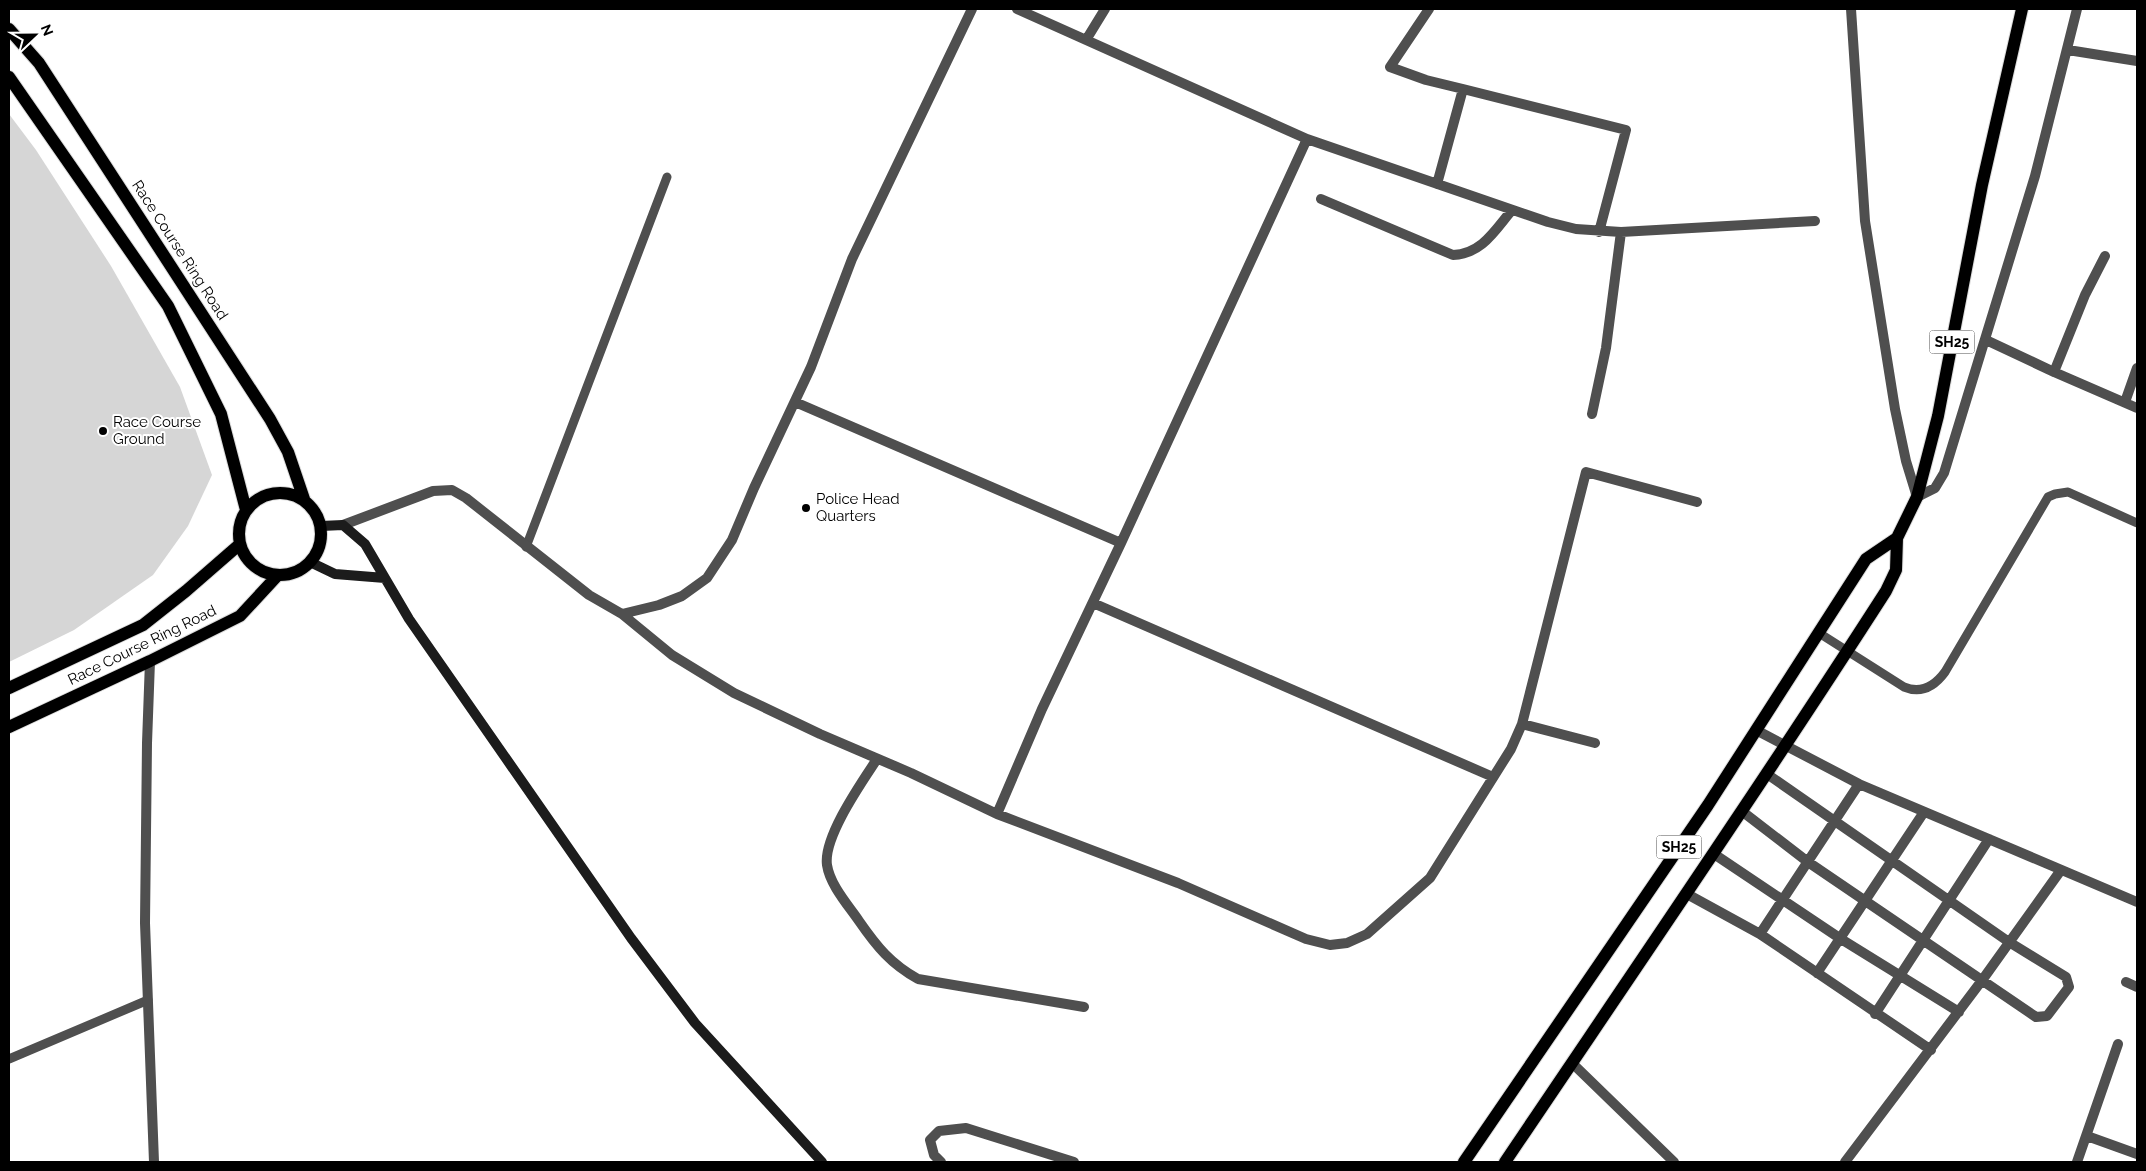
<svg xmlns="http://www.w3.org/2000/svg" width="2146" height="1171" font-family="Raleway,sans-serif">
<rect width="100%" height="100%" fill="#fff"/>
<path fill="#d6d6d6" d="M9,114L36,150L111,266L180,387L212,475L188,526L153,575L74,630L9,662Z"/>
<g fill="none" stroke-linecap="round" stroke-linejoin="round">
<defs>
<path id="primary" d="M9,29L39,63L270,419L288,452L304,499
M9,77L168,306L221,414L246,510
M239 534a41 41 0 1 1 82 0a41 41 0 1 1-82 0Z
M9,688L143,625L186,591L240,544
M9,727L150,661L240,616L278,575
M1464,1162L1708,805L1866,559L1897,538
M1505,1162C1633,972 1762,784 1886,591L1896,570L1897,538L1917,497L1938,416L1982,185L2022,9"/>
</defs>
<use href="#primary" stroke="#dbdbdb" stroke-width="14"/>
<path stroke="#4f4f4f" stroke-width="9" d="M526,547L667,177
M1819,633L1904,687C1921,694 1934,687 1945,672L2048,497L2055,494L2068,492L2137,523
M9,1059L148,1000"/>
<path stroke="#4f4f4f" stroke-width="10" d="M1017,9L1307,139
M1429,9L1390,67L1426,80L1463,89L1437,184
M1851,9L1865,221L1895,409L1906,461L1917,497L1935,488L1944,473L2035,176L2077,9
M1086,40L1105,9
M2068,50L2137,61
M1463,89L1626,130L1599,232
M1321,199L1453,255C1482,254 1495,230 1512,210
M1986,340L2054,372L2137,408
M2054,372L2085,295L2105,256
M795,402L1121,543
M2125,402L2137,368
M1592,414L1606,348L1621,232
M343,525L433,491L452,490L466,498L589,595L622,614L659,605L682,596L707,578L732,540L754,488L811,367L852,259L972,9
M1093,603L1493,777
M622,614L672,655L734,693L820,734L911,773L997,814L1042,709L1121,543L1307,139L1548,222L1576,229L1621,232L1815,221
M150,661L147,743L145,923L154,1162
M1522,724L1595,743
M1756,730L1859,784L2137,902
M877,759C862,782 823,837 827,865C830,885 848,905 859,921C877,947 891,964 918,979L1084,1007
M1743,812L1808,862L2036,1017L2047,1016L2069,987L2066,977L2009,942L1767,774
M997,814L1178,883L1306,939L1330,945L1347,943L1367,934L1430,878L1511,749L1522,724L1586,472L1697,502
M1714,854L1841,939L1959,1012
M1687,894L1760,934L1931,1050
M1760,934L1859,784
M1817,973L1924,812
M2126,982L2137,987
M1875,1014L1989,839
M1572,1063L1674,1162
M2087,1136L2137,1154
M941,1162L934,1155L930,1140L939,1131L966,1128L1074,1162
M1845,1162L1983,979L2061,870
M2077,1162L2118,1044"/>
<path stroke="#1c1c1c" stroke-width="10" d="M321,526L343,525L365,544L409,619L631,938L695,1023L822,1162
M310,562L335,574L385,578"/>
<use href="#primary" stroke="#000" stroke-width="12"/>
</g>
<g fill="#000" stroke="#fff" stroke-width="2">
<circle cx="103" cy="431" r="5"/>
<circle cx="806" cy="508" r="5"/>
</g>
<g text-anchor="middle" stroke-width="4" stroke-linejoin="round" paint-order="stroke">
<g fill="#fff" stroke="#4c4c4c" stroke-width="1">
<rect x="1929.5" y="330.5" width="45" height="23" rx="4"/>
<rect x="1656.5" y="835.5" width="45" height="23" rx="4"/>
</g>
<g font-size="14" font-weight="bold" fill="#000">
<text x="1952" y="347">SH25</text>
<text x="1679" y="852">SH25</text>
</g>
<g font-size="15" fill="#000" stroke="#fff">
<text transform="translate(180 250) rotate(57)" y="5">Race Course Ring Road</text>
<text transform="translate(142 645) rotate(-26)" y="5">Race Course Ring Road</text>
</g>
<g font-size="15" fill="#000" stroke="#fff" text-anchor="start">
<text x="113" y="427">Race Course<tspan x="113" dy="17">Ground</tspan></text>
<text x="816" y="504">Police Head<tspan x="816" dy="17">Quarters</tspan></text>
</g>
</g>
<rect width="2146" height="1171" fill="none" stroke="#000000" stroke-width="20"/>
<g transform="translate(35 35) rotate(68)" stroke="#ffffff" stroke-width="4" paint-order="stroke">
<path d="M0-4L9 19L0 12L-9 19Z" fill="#000000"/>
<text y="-8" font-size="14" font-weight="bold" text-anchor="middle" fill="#000000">N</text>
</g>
</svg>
